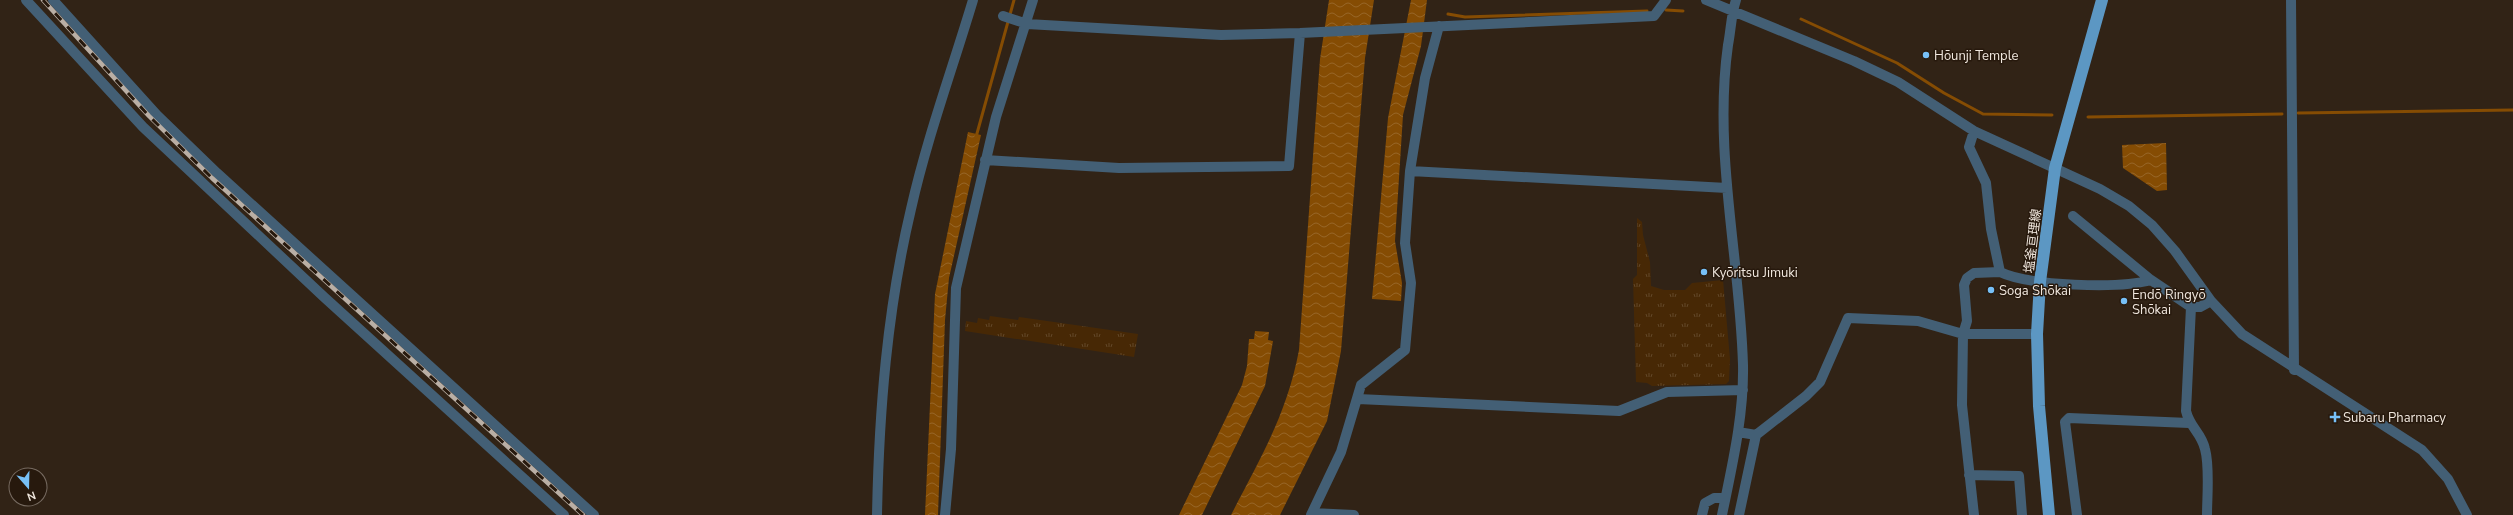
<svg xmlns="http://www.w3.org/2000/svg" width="2513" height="515" font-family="'Nunito Sans','Noto Sans JP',sans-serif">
<defs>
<pattern id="grass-tufts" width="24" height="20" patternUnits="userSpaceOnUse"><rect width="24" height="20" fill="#472805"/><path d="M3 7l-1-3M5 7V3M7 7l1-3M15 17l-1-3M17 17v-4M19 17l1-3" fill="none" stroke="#624729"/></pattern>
<pattern id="water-waves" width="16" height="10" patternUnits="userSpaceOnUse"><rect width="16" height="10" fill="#854c03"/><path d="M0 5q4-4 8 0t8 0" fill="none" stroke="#976627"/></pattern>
</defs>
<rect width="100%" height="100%" fill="#312316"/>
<path fill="url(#grass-tufts)" d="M1637,218L1642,222L1643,235L1650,262L1651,286L1664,290H1685L1692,283L1723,280L1730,359L1729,381L1726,384L1652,386L1647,383L1636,382L1633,279L1637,275Z
M990,316L1018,320L1019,317L1138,334L1134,357L965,331L966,321L977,323L978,318L989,320Z"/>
<path fill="url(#water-waves)" d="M1329,0H1374L1365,58L1341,351L1327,421L1280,515H1231C1260,459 1287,414 1299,350L1320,59Z
M1411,0H1427L1421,46L1403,115L1395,241L1402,283L1401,301L1372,299L1388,118Z
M968,132L981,135L949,278L945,320L938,515H925L935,294Z
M2166,143L2167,190L2157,191L2123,168L2122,145Z
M1255,331L1269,332L1268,340L1273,341L1265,386L1202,515H1179L1242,385L1247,366L1249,339H1254Z"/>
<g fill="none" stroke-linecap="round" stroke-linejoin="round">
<path stroke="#854c03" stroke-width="3" d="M1666,10L1683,11
M1448,14L1465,17L1647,11
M1801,19L1897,63L1944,93L1983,114L2052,115
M2298,113L2513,110
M2088,117L2282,114
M976,137L1014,0"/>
<path stroke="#435f75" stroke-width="10" d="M26,0L143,127L324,297L564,515
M53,0L157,115L217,173L594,515
M1706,0L1854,61L1898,82L1974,131L2100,189L2129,206L2152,225L2175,251L2211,301L2242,334L2422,450L2448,479L2467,515
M2291,0L2294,370
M1003,16L1027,24L1221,35L1300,33L1654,16L1666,0
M1974,131L1969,147L1986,183L1991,229L2000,272C2029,286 2120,289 2151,280
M985,160L1119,168L1289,166L1300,33
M1410,171L1727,188
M2073,216L2151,280L2191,307H2200L2211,301
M2191,307L2186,411C2190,428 2201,432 2205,449C2210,467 2207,497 2207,515
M1358,399L1619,411L1667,392L1743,390
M1738,432L1756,435L1806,396L1820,382L1848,318L1918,321L1963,334H2037
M1969,475L2019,476L2022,515
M1312,513L1354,515
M877,515C879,412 887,310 911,209C927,138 952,70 973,0
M945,515L951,449L956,288L996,117L1033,0
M1311,515L1341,452L1361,385L1405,350L1411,283L1405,243L1410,171L1425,78L1439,26
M1702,515L1705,503L1714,498H1725
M1722,515C1732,466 1744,416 1743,365C1740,258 1713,152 1728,45C1731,30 1731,15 1736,0
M1739,515L1756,435
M1974,515L1962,405L1963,334L1967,321L1964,285L1967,278L1974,273L2000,272
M2077,515L2065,422L2069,418L2189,423"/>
<path stroke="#5c97c3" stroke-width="12" d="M2049,515L2039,406L2037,334L2040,282L2055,168L2102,0"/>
<defs>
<path id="rail" d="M43,0L149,116L212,178L583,515"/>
</defs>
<use href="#rail" stroke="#baafa5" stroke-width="4.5"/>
<use href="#rail" stroke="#27190d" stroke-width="3" stroke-dasharray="9" stroke-linecap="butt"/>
</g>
<g fill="#77c0f7" stroke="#27190d" stroke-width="1.5">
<circle cx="1926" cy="55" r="4"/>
<circle cx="1704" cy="272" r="4"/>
<circle cx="1991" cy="290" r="4"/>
<circle cx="2124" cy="301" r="4"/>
<path d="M2333 411h4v4h4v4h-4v4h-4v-4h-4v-4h4z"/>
</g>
<g text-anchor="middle" stroke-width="3" stroke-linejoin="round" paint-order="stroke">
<g font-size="13" fill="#f0e7de" stroke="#27190d" text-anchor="start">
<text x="1934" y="60">Hōunji Temple</text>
<text x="1712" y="277">Kyōritsu Jimuki</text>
<text x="1999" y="295">Soga Shōkai</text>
<text x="2132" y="299">Endō Ringyō<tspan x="2132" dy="15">Shōkai</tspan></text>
<text x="2343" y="422">Subaru Pharmacy</text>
</g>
<g font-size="13" fill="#f0e7de" stroke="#27190d">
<text transform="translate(2032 241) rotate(-83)" y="5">塩釜亘理線</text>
</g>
</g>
<g transform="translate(28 487) rotate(160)"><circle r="19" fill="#27190d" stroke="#776b61"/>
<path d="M0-3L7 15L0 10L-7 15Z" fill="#77c0f7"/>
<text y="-6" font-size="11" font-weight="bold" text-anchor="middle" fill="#f0e7de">N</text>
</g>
</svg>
